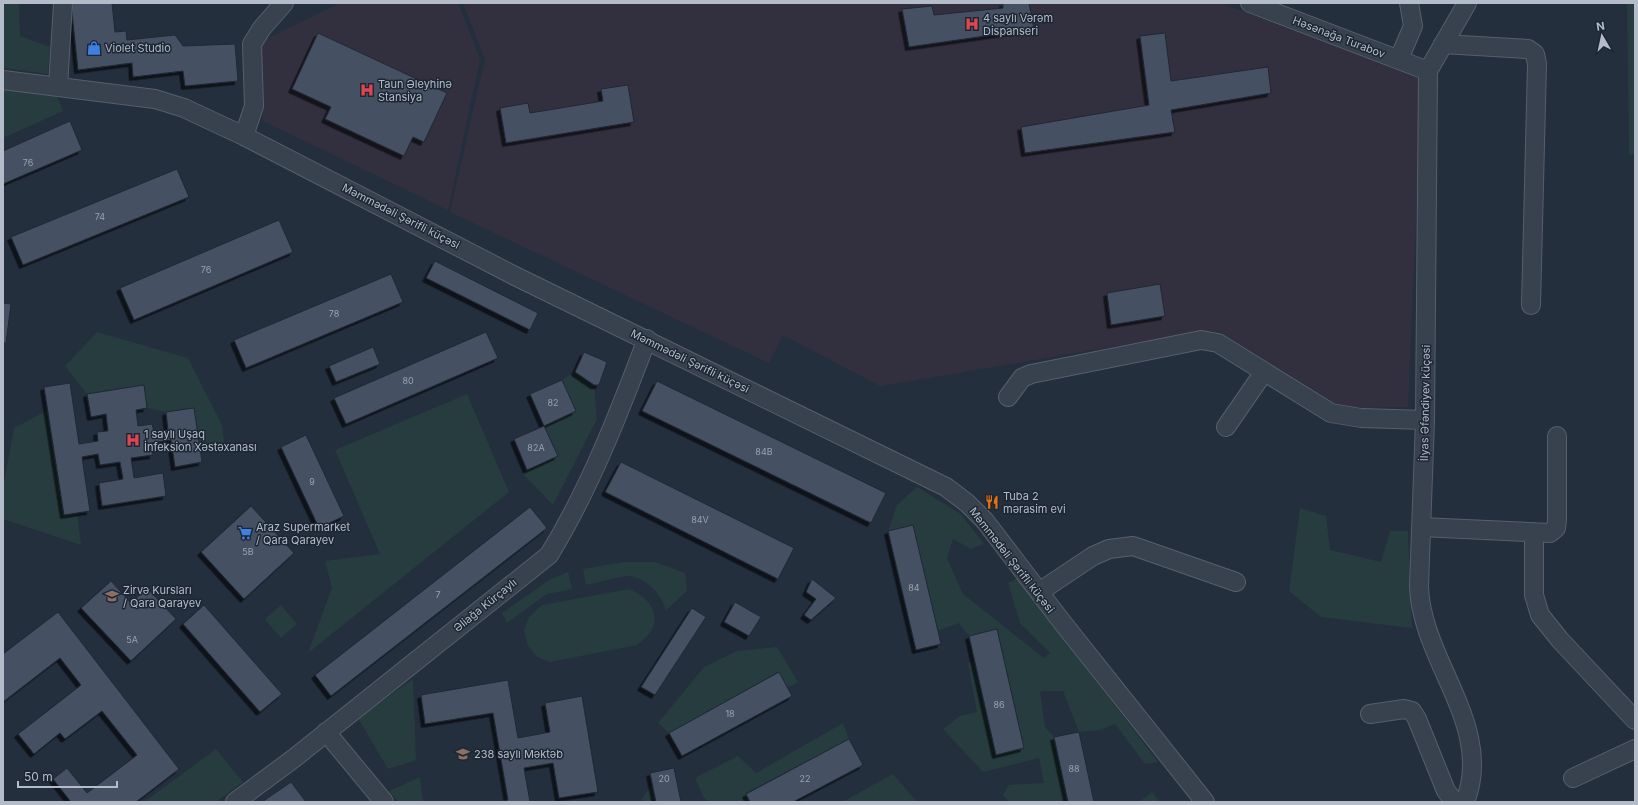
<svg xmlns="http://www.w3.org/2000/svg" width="1638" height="805" font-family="Inter,sans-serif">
<defs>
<filter id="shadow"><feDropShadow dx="-3.5" dy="3.5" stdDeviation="0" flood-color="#0009"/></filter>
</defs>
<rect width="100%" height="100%" fill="#242f3e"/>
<path fill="#32303f" d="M340,3H458L480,59L448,210L263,121L257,50L262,41Z
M463,3H1220L1422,78L1408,407L1343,408L1220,332L1206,331L880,386L783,335L769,363L450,212L485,59Z"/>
<path fill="#263c3f" d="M3,3H19L20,36L50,47L48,74L3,68Z
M1627,3H1635V153L1629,155Z
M3,88L56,94L63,111L3,138Z
M97,332L188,358L222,425L225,448L200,449L194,408L166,412L147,408L139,386L87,394L65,366Z
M575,372L594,385L597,419L553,505L522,473L558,456L544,426L576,411L562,380Z
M467,394L509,492L308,653L332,588L325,561L380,554L335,450Z
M48,410L64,514L77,512L81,545L3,519V487L14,428Z
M917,487L961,514L984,544L971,549L953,539L947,558L963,594L1044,658L1050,653L1020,623L1008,583L1017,578L1158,762L1145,764L1115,724L1100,730L1079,732L1063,691H1040L1045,727L1054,737L1068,802H1009L1003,795L1009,785L1044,783L1039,758L983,772L943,729L960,716L977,712L968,663H975L996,754L1024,748L997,630L969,636L959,623L937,631L912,525L888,531L897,505Z
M1300,508L1326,516L1330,550L1381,562L1390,531H1408L1412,628L1321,617L1289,591Z
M624,562H655L685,573L687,591L666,610C661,594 647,578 629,576C621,576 596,583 586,585L583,569Z
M568,572L572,589L547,594L507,623L502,613L549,580Z
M629,589C658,601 665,626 637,645L550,662L537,657L528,646L524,630L529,617L542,605Z
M281,605L297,624L281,638L265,619Z
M777,647L798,682L787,688L778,672L669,733L658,723L704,667L737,651Z
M413,679L416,760L388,769L358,718Z
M843,723L849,739L746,793L750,802H709L704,798L695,778L738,756L756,773Z
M216,749L243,782L216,802H144Z
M893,774L917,802H842Z
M420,777L423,802H398L389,791Z
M652,785L656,802H642L643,797Z
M1152,792L1160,802H1139Z"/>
<path fill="#455162" stroke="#1f2835" filter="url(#shadow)" d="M71,3H112L115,32L126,31L127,40L175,35L183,46L235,44L238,81L185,86L183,71L133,77L132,63L78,70Z
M1003,3H1029L1034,29L909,47L902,9L932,6L934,15L1003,8Z
M318,33L447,93L424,142L413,137L404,156L325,119L331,107L292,89Z
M1165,33L1171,81L1268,67L1271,93L1171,110L1175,132L1025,153L1021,127L1149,105L1140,36Z
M628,85L634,122L506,143L500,108L528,103L530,113L603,101L601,89Z
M70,121L82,150L3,184V151Z
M177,169L189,197L23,265L11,237Z
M279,220L293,252L134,320L120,288Z
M435,261L538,313L530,330L426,278Z
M391,274L403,302L246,368L234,340Z
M1160,284L1165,316L1111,325L1107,293Z
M3,303L11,304L6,343H3Z
M486,332L498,358L346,424L334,398Z
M373,347L380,364L336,382L329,366Z
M584,352L607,362L599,385H594L575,372Z
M562,380L576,411L544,426L530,394Z
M657,381L886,493L871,523L642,411Z
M70,383L79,444L98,441L97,432L108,431L106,414L91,417L87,394L144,385L147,408L136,410L138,426L152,424L154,432L168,430L166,412L194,408L202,462L175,467L171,440L151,443L153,455L131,458L134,478L163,473L166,496L102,506L99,483L123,479L120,462L100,465L98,454L82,457L90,511L64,515L44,387Z
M544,426L558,456L527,470L514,439Z
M306,435L344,516L319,528L281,447Z
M621,462L794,548L778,579L605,492Z
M251,506L294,553L244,599L201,552Z
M530,507L547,528L331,696L315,675Z
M913,525L941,644L916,650L888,531Z
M812,579L836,598L811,620L804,615L816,599L806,592Z
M111,581L131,603L147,588L176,619L131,661L81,608Z
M735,602L761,617L749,636L724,622Z
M204,605L282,694L260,712L183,624Z
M692,608L706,617L655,695L641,687Z
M58,612L179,769L136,802H71L53,779L67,768L87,793L137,755L102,711L65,739L60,733L34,754L18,734L81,685L60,658L3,702V654Z
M997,629L1024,748L996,755L969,636Z
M779,672L792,696L682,756L669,733Z
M508,680L518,738L550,732L545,703L582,696L598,792L559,798L553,763L524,768L530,802H498L508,800L493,713L425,724L421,695Z
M1079,732L1094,802H1068L1054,737Z
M849,739L863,765L793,802H750L746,794Z
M674,768L681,802H656L650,773Z
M291,782L306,802H262Z"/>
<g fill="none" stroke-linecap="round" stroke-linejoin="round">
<defs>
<path id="minor" d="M1250,3L1428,71
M1443,44L1528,49L1535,54L1537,64L1531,305
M1399,59L1413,26L1409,3
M3,80L155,99L184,108L244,136L515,276L946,487L967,503L985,521L1062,622L1205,802
M58,87L63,3
M244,136L254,106L252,44L262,28L284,3
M1008,397L1022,378L1031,374L1201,340L1218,343L1331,413L1361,418L1425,420
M1226,427L1264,372
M1421,527L1550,533L1556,528L1557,520V436
M1534,532V595L1540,615L1560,640L1635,720
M1039,592L1093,556L1109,549L1133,546L1236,582
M1370,714L1404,709L1412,711L1417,719L1446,791L1455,802
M326,732L384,802
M1573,778L1635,749
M235,802L293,759L549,555C590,488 619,413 647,339
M1465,802C1495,726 1421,661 1419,586L1425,420L1428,71L1467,3"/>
</defs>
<use href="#minor" stroke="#565f6c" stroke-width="20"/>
<use href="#minor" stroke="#38414e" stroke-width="18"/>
</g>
<defs>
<symbol id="hospital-bare" viewBox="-9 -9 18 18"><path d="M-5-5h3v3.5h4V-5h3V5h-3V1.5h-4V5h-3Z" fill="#e0444e" stroke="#1d2633" stroke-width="2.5" paint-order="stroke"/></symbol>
<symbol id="shop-bare" viewBox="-9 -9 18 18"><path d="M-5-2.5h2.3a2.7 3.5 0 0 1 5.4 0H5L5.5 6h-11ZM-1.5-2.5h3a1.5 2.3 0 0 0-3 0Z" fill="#3f7fe0" stroke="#1d2633" stroke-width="2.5" paint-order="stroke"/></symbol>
<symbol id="restaurant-bare" viewBox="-9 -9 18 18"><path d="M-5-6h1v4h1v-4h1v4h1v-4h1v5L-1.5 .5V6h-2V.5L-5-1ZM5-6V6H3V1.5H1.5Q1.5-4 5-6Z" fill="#e8710a" stroke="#1d2633" stroke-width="2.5" paint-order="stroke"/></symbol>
<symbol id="supermarket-bare" viewBox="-9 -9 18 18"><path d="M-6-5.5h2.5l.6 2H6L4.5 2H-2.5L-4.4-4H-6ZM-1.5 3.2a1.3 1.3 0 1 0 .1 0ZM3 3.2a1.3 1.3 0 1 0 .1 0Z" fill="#3f7fe0" stroke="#1d2633" stroke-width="2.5" paint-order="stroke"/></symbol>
<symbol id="university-bare" viewBox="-9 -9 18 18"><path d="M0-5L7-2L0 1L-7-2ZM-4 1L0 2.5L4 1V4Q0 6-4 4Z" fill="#8d6e63" stroke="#1d2633" stroke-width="2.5" paint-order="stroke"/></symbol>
<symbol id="school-bare" viewBox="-9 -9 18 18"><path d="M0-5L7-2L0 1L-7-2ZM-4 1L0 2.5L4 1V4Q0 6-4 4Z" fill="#8d6e63" stroke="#1d2633" stroke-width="2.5" paint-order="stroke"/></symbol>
</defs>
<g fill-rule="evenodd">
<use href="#hospital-bare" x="962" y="14" width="20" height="20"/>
<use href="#shop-bare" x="84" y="38" width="20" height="20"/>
<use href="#hospital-bare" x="357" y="80" width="20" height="20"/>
<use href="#hospital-bare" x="123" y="430" width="20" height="20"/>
<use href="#restaurant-bare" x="982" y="492" width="20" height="20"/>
<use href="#supermarket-bare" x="235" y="523" width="20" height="20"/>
<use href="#university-bare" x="102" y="586" width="20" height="20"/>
<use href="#school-bare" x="453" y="744" width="20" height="20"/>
</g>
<g text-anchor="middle" stroke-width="3" stroke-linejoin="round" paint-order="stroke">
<g font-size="9" fill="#98a1af">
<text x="28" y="166">76</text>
<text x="100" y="220">74</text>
<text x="206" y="273">76</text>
<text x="334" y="317">78</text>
<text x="408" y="384">80</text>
<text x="553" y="406">82</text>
<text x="536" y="451">82A</text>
<text x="764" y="455">84B</text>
<text x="312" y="485">9</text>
<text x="700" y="523">84V</text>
<text x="248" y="555">5B</text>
<text x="914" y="591">84</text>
<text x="438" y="598">7</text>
<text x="132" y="643">5A</text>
<text x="999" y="708">86</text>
<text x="730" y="717">18</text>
<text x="1074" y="772">88</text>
<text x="664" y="782">20</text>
<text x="805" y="782">22</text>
</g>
<g font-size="11" fill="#b4bcc9" stroke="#1d2633" text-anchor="start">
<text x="983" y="22">4 saylı Vərəm<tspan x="983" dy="13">Dispanseri</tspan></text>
<text x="105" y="52">Violet Studio</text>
<text x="378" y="88">Taun Əleyhinə<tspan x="378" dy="13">Stansiya</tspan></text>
<text x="144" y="438">1 saylı Uşaq<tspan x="144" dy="13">İnfeksion Xəstəxanası</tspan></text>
<text x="1003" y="500">Tuba 2<tspan x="1003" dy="13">mərasim evi</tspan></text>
<text x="256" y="531">Araz Supermarket<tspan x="256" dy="13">/ Qara Qarayev</tspan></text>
<text x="123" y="594">Zirvə Kursları<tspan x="123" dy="13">/ Qara Qarayev</tspan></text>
<text x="474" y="758">238 saylı Məktəb</text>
</g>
<g font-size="11" fill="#b4bcc9" stroke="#1d2633">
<text transform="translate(1339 37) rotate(21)" y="4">Həsənağa Turabov</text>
<text transform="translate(401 216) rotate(27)" y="4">Məmmədəli Şərifli küçəsi</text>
<text transform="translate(690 361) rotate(26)" y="4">Məmmədəli Şərifli küçəsi</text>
<text transform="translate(1425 403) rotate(-89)" y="4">İlyas Əfəndiyev küçəsi</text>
<text transform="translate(1012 560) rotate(52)" y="4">Məmmədəli Şərifli küçəsi</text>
<text transform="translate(485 605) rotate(-39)" y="4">Əliağa Kürçaylı</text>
</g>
</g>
<rect width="1638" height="805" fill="none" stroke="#b4bcc9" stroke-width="8"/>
<g transform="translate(1602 36) rotate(351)" stroke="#1d2633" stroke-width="3" paint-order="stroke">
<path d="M0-3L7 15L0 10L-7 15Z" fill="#b4bcc9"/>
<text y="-6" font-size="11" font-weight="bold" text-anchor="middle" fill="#b4bcc9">N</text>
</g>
<path d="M18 781v6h99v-6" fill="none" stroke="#b4bcc9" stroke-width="2"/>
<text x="24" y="781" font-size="12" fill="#b4bcc9" stroke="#1d2633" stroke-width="3" paint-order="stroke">50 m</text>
</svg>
